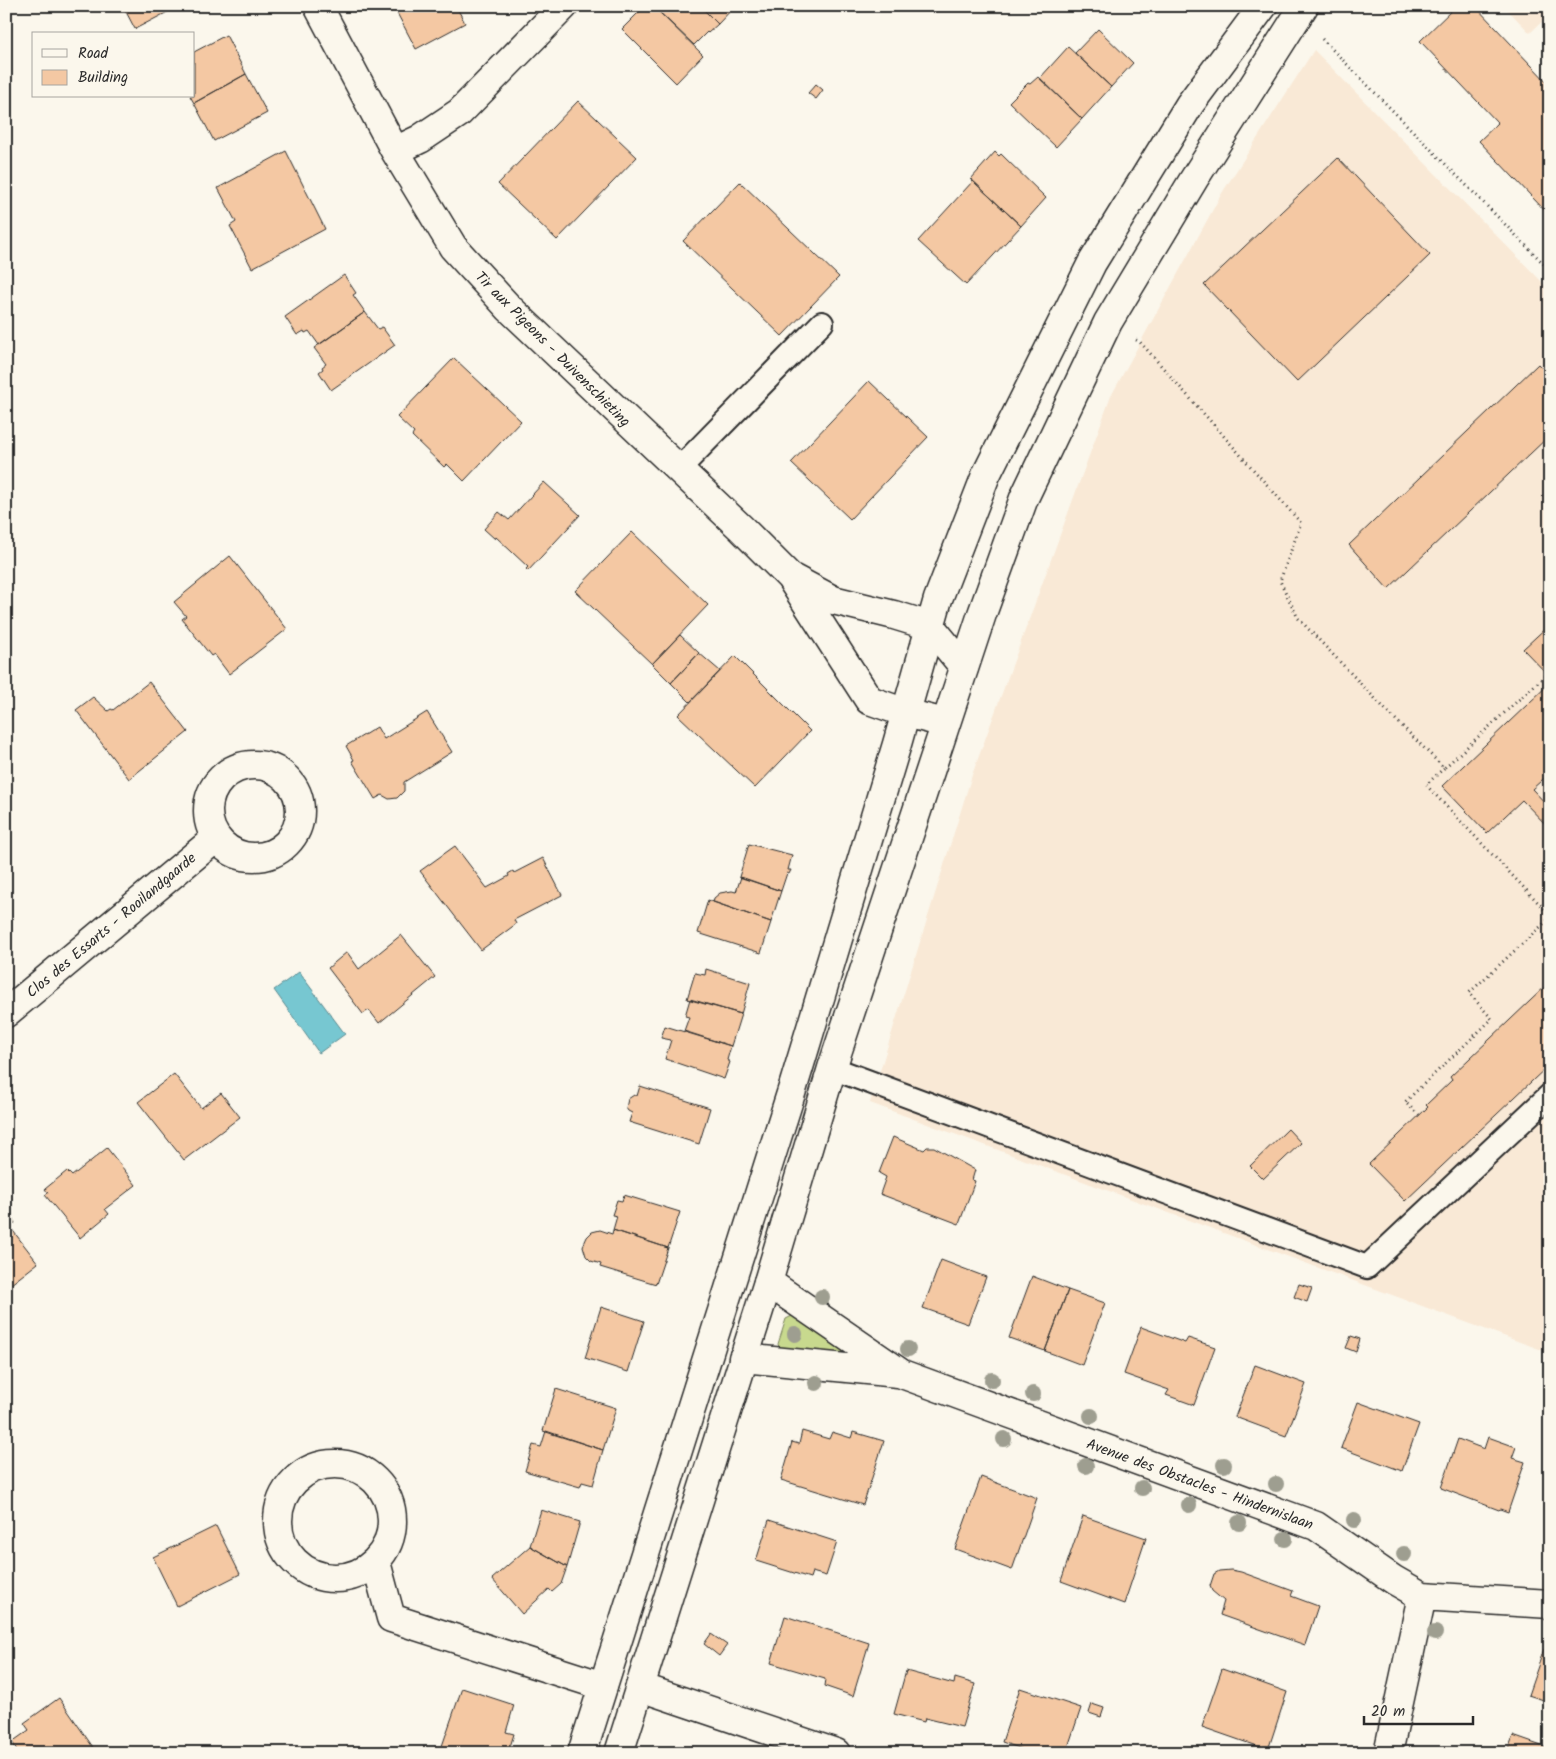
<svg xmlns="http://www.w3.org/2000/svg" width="1556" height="1759" font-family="Kalam,sans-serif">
<rect width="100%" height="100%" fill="#fbf7ec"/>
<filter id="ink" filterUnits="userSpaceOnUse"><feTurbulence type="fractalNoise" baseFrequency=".02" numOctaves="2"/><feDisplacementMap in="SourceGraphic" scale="10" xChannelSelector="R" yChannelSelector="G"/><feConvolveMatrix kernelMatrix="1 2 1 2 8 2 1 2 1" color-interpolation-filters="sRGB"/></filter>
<g filter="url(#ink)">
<path fill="#f9e9d6" d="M1504,6H1550V14L1530,33Z
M1314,50L1550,290V1353L870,1103L972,775L1111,396L1222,193Z"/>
<path fill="#c8d98e" stroke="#7a825c" d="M792,1316L849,1349L850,1356L781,1352L778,1344L786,1319Z"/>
<path fill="#77c7d1" stroke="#59898f" d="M299,972L345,1034L319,1053L274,990Z"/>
<path fill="#f4c8a3" stroke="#2b2b2b" d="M123,6H179L135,29Z
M393,6H408L397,13Z
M408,6H456L465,23L416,49L397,13Z
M645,6H653L703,55L676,83L622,29Z
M653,6H700L718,24L708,33L707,32L694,45Z
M700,6H735L718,24Z
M1456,6H1475L1550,85V216L1479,141L1498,123L1420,41Z
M1098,29L1133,63L1111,87L1075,53Z
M226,35L246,74L194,103L190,96H194V52Z
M1068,47L1111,87L1082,119L1040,78Z
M246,74L267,113L214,141L194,103Z
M1038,77L1082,119L1056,147L1009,102L1028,83L1030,84Z
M816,84L823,90L816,99L808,93Z
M578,101L637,157L557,240L498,184Z
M286,151L325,229L252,268L230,226L236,222L218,188Z
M995,152L999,156L1001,154L1046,198L1021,226L971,179Z
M1338,158L1430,255L1297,382L1204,285Z
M973,181L1021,226L966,285L918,241Z
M740,182L839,277L782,336L683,241Z
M344,275L356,293L353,295L365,312L319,345L309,331L305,333L304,331L297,335L285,317Z
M365,312L378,329L382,327L395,345L331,390L319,372L323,369L322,367L326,364L314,348Z
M454,358L521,421L464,481L447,464L444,467L412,436L414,433L397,417Z
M1538,364L1550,376V435L1388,589L1349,545Z
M869,381L928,437L850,519L791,463Z
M544,482L580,515L528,571L526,569L528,567L496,537L495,539L484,529L499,512L509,520Z
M632,532L708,605L652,664L575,591Z
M230,556L287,629L229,674L214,654L211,656L182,619L186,616L174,602Z
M1550,624V677L1523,649Z
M680,635L699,653L671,683L652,664Z
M699,653L720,671L690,702L671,683Z
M735,656L810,731L755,788L678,715Z
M149,682L188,732L129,779L76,710L93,697L108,711L111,709L113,710Z
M1550,683V773L1532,789L1550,808V829L1522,800L1487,833L1442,786Z
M427,712L452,752L404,782V791L397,798L389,799L382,795L375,799L352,761L354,760L346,746L377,727L384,739Z
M749,844L792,855L788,870H791L789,874L787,873L781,891L739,877Z
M455,846L487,888L509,876L508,874L513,871L514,873L543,858L562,895L514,920L516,924L481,950L420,871Z
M741,877L781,891L771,922L713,902L714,898L720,893L732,891L736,892Z
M708,900L771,922L761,953L698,933Z
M401,935L435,977L379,1023L369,1010L363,1014L328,968L347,952L359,969Z
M706,969L750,983L741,1014L687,999L695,973L705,975Z
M1550,982V1064L1405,1201L1369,1164L1428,1107L1426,1105L1452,1080L1450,1077Z
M690,999L741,1014L731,1046L684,1031L689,1017L685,1016Z
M665,1026L731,1046L727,1060L730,1062L724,1079L665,1059L671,1040L661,1038Z
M174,1074L201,1108L221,1093L240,1117L184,1160L138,1102Z
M640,1086L710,1108L699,1144L629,1122L632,1113L628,1111L626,1108L628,1099L634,1095L637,1096Z
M1288,1129L1301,1143L1263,1179L1250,1166Z
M893,1137L924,1150L927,1147H934L975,1170L972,1180L975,1181L959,1224L880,1194L886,1177L879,1173Z
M107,1148L136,1185L105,1209L109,1214L80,1238L45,1195L48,1193L45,1189L67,1171L72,1176Z
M624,1195L680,1212L668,1248L613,1230L617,1216L612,1215L617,1200L622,1201Z
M9,1214L15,1223L10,1227L38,1263L6,1288V1216Z
M600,1230L612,1234L613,1230L668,1248L656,1284L600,1267L601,1264L591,1261L586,1256L583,1246L587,1237L592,1232Z
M941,1260L986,1277L968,1324L923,1308Z
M1032,1276L1068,1290L1045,1351L1009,1338Z
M1299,1284L1312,1288L1307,1302L1294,1297Z
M1068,1290L1105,1303L1082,1365L1045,1351Z
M601,1307L644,1321L628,1372L585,1358Z
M1141,1327L1185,1343L1188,1338L1215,1347L1194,1405L1166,1395L1169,1390L1124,1374Z
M1351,1336L1360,1339L1356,1352L1346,1348Z
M1255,1365L1306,1384L1286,1436L1235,1417Z
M556,1389L616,1408L603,1450L543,1431Z
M1358,1402L1419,1424L1402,1471L1341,1448Z
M546,1431L603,1450L593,1485L582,1482L580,1487L525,1471L533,1445L541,1447Z
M802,1431L829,1439L832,1432L851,1438L853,1432L884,1441L863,1505L781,1480L792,1442L799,1444Z
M1488,1437L1516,1447L1512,1458L1525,1462L1508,1512L1500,1509L1499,1510L1441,1488L1458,1439L1484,1449Z
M981,1477L1037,1498L1012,1570L955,1549Z
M541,1510L580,1522L567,1567L530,1546Z
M1083,1516L1146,1538L1124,1604L1061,1581Z
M769,1520L837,1542L826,1576L812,1572L810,1578L756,1561Z
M216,1526L240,1574L177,1606L153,1557Z
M530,1546L567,1567L561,1584L552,1592L549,1589L522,1614L492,1579Z
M1231,1570L1241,1572L1293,1591L1291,1596L1318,1606L1305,1645L1220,1615L1224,1601L1212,1591L1210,1586L1214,1574L1219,1571Z
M785,1616L869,1643L853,1696L824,1686L825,1679L771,1663Z
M711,1634L727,1645L719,1656L704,1644Z
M1544,1649L1550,1651V1702L1528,1695Z
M1222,1669L1287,1692L1268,1750L1202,1727Z
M906,1671L954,1684L955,1678L975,1684L962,1727L925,1718L924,1722L894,1714Z
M462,1688L514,1705L506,1732L514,1734L508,1753H453L441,1749Z
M1020,1688L1081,1708L1066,1753H1021L1022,1749L1002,1742Z
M59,1698L97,1753H19L12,1742L29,1730L24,1723Z
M1092,1704L1104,1708L1101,1717L1089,1713Z
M1513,1736L1550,1749V1753H1507Z"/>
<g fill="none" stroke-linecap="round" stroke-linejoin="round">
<defs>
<path id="lane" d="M678,470L822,323
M832,1068L1367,1267L1550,1095"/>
<path id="street" d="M318,6L395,151L453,247L509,308L741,528L790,577L869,700L906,713L945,723
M395,151L420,139L459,113L564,6
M792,578L833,600L894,615L930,626L964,667
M208 811a46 46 0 1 1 92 0a46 46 0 1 1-92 0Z
M6,1013L216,838
M768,1282L902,1374L1316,1526L1394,1580L1422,1596L1550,1604
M743,1358L898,1373
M278 1521a57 57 0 1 1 114 0a57 57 0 1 1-114 0Z
M376,1562L391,1618L603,1686
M640,1687L836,1753
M1388,1753L1422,1596"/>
<path id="secondary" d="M582,1753L793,1087L897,744L938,599L986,475L1092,263L1190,104L1263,6
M619,1753L768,1282L832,1068L982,614L1024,498L1108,322L1194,179L1304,6"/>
</defs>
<use href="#lane" stroke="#2b2b2b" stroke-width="26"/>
<use href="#street" stroke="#2b2b2b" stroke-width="31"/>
<use href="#secondary" stroke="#2b2b2b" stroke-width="31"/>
<path stroke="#2b2b2b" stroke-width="3" stroke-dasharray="1 4" stroke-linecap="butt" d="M1322,39L1550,270
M1136,340L1140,342L1301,523L1280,581L1298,618L1385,709L1444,768L1547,674
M1444,768L1426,785L1550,915
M1419,1115L1405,1102L1492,1019L1469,993L1550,918"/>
<use href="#lane" stroke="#fbf7ec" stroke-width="22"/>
<use href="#street" stroke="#fbf7ec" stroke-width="28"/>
<use href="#secondary" stroke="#fbf7ec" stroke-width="28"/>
</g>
<g fill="#9e9e90">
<circle cx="822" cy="1297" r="8"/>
<circle cx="795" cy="1334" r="8"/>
<circle cx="908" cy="1349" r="8"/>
<circle cx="992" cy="1380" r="8"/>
<circle cx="816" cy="1383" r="8"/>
<circle cx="1033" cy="1394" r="8"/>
<circle cx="1091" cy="1416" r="8"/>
<circle cx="1004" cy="1439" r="8"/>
<circle cx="1224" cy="1465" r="8"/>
<circle cx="1086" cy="1466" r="8"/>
<circle cx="1276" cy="1484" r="8"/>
<circle cx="1142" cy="1488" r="8"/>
<circle cx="1189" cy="1505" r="8"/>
<circle cx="1354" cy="1520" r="8"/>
<circle cx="1239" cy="1523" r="8"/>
<circle cx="1285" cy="1539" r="8"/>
<circle cx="1404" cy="1554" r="8"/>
<circle cx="1435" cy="1633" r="8"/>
</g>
</g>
<g text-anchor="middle" stroke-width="4.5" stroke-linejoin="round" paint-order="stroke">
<g font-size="15" fill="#2b2b2b" stroke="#fbf7ec">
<text transform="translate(553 349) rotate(45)" y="5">Tir aux Pigeons - Duivenschieting</text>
<text transform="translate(111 925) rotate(-40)" y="5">Clos des Essarts - Rooilandgaarde</text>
<text transform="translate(1200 1484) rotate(20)" y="5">Avenue des Obstacles - Hindernislaan</text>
</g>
</g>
<rect width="1556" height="1759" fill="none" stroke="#fbf7ec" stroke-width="25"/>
<rect x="12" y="12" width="1531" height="1734" fill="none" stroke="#2b2b2b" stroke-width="2" filter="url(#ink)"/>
<rect x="32" y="32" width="162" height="65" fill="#fbf7ec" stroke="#a8a59f"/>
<rect x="42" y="49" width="25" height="8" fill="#fbf7ec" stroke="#a8a59f"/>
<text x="78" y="58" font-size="15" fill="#2b2b2b">Road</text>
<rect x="42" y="70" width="25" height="15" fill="#f4c8a3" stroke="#a8a59f"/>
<text x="78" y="82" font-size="15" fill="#2b2b2b">Building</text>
<path d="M1364 1716v8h109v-8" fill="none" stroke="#2b2b2b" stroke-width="2.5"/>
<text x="1371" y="1716" font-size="15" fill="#2b2b2b" stroke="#fbf7ec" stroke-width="4" paint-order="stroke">20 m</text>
</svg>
